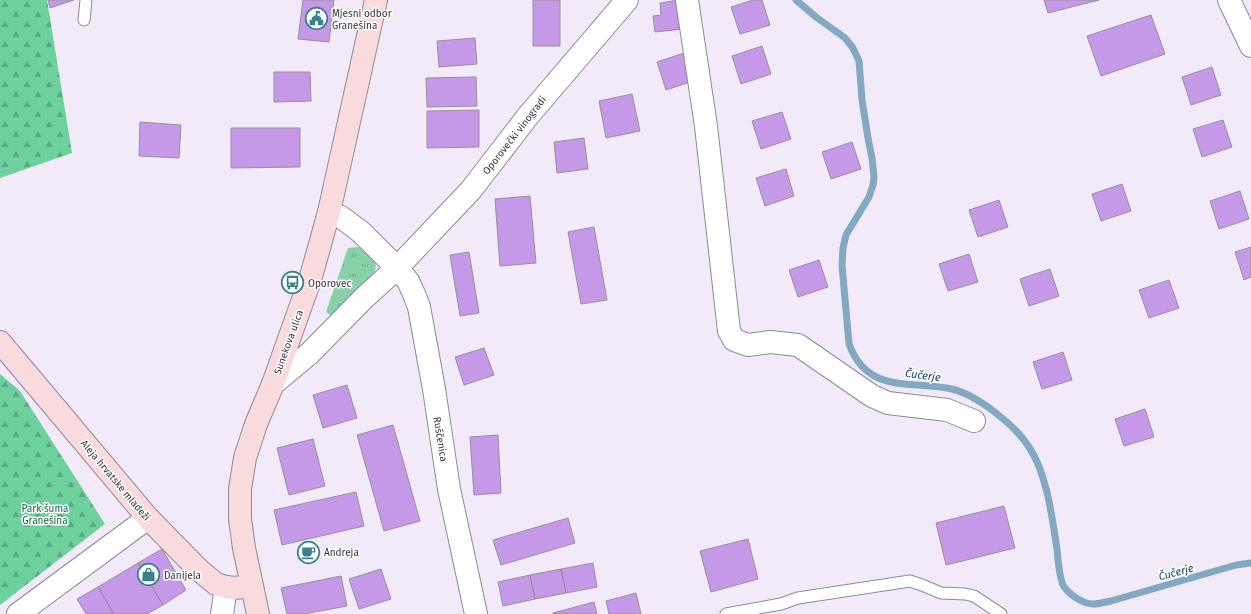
<svg xmlns="http://www.w3.org/2000/svg" width="1251" height="614" font-family="'Fira Sans',sans-serif">
<defs>
<pattern id="grass-tufts" width="24" height="20" patternUnits="userSpaceOnUse"><rect width="24" height="20" fill="#89d1a9"/><path d="M3 7l-1-3M5 7V3M7 7l1-3M15 17l-1-3M17 17v-4M19 17l1-3" fill="none" stroke="#71aa8a"/></pattern>
<pattern id="forest-firs" width="22" height="20" patternUnits="userSpaceOnUse"><rect width="22" height="20" fill="#6cd19d"/><path d="M5 1l3.5 6h-7zM16 11l3.5 6h-7z" fill="#5aaa81"/></pattern>
</defs>
<rect width="100%" height="100%" fill="#f2eaf9"/>
<path fill="url(#grass-tufts)" d="M359,247L376,262L375,274L332,316L326,312L327,309L348,248Z"/>
<path fill="url(#forest-firs)" d="M0,0H47L72,153L0,178Z
M0,374L20,391L105,524L0,605Z"/>
<g fill="none" stroke-linecap="round" stroke-linejoin="round">
<path stroke="#82a9c1" stroke-width="7" d="M796,0L816,17L845,38L853,48L859,61L862,100L868,138L872,158L874,177L873,185L869,197L846,235L843,248L842,265L849,344C868,395 911,380 952,389C977,395 1015,425 1029,447C1047,474 1052,517 1057,549C1058,559 1059,576 1063,585C1068,594 1083,604 1093,604C1099,604 1105,602 1111,601L1236,565L1251,563"/>
</g>
<path fill="#c698e8" stroke="#968f9c" d="M48,0H74L50,8Z
M303,0H334L329,42L298,39Z
M533,0H560V46H533Z
M679,0L683,29L655,32L653,16L661,15L660,3Z
M753,0H762L770,25L740,34L731,7Z
M1044,0H1099L1048,13Z
M1151,15L1165,54L1101,76L1087,36Z
M475,38L477,64L439,67L437,41Z
M762,46L771,74L741,84L732,56Z
M687,52L696,80L666,90L657,62Z
M1212,67L1221,95L1191,105L1182,77Z
M274,72H310L311,101L274,102Z
M476,77L477,106L427,107L426,78Z
M632,94L640,131L606,138L599,101Z
M479,110V147L427,148V111Z
M782,112L791,139L761,149L752,121Z
M1223,120L1232,147L1202,157L1193,129Z
M140,122L181,125L179,158L139,156Z
M231,128H300V167L231,168Z
M584,138L588,169L557,173L554,142Z
M852,142L861,169L831,179L822,152Z
M786,169L794,196L765,206L756,178Z
M1122,184L1131,211L1101,221L1092,194Z
M1240,191L1249,219L1219,229L1210,201Z
M530,196L536,263L500,266L495,199Z
M999,200L1008,227L978,237L969,210Z
M594,227L607,300L581,304L568,232Z
M1251,247V277L1244,280L1235,252Z
M469,252L479,313L460,316L450,255Z
M969,254L978,282L948,291L939,264Z
M819,260L828,287L798,297L789,270Z
M1050,269L1059,296L1029,306L1020,279Z
M1169,280L1179,308L1149,318L1139,290Z
M484,348L494,375L464,385L455,357Z
M1063,352L1072,380L1042,389L1033,362Z
M347,385L357,418L323,428L313,395Z
M1145,409L1154,437L1124,446L1115,419Z
M393,425L420,521L384,531L357,435Z
M498,435L501,493L474,495L470,437Z
M313,439L325,486L289,495L277,448Z
M356,492L364,526L282,545L274,510Z
M1004,506L1015,548L946,565L936,523Z
M568,518L575,543L501,565L493,540Z
M748,539L758,579L711,592L700,551Z
M162,549L186,590L163,605L138,563Z
M138,563L163,605L147,614H114L98,587Z
M593,563L597,587L566,593L561,569Z
M381,569L391,599L359,609L349,579Z
M561,569L566,593L535,599L530,575Z
M530,575L535,599L503,606L498,582Z
M341,576L347,606L304,614H287L281,588Z
M98,587L114,614H86L77,599Z
M636,593L641,614H609L606,601Z
M594,602L597,614H553V613Z"/>
<g fill="none" stroke-linecap="round" stroke-linejoin="round">
<defs>
<path id="lane" d="M84,20L86,0
M726,614L781,604L798,598L910,581L922,585L941,593L965,594L974,596L1001,614"/>
<path id="street" d="M687,0L706,126L727,313L729,331L734,340L748,345L770,342L798,345L872,396L888,403L947,410L974,421
M1229,0L1251,46
M329,212L341,217L361,232L397,268L408,281L414,294L419,307L434,389L449,489L476,614
M273,384L310,353L364,298L397,268L471,190L528,116L627,0
M18,614L148,518
M222,614L226,587"/>
<path id="secondary" d="M0,342L148,518L199,570L216,584L226,587L234,588L251,586
M258,614L244,548L240,519V489L245,458L256,424L273,384L310,280L329,212L376,0"/>
</defs>
<use href="#lane" stroke="#908896" stroke-width="13"/>
<use href="#street" stroke="#908896" stroke-width="24"/>
<use href="#secondary" stroke="#908896" stroke-width="24"/>
<use href="#lane" stroke="#fff" stroke-width="11"/>
<use href="#street" stroke="#fff" stroke-width="22"/>
<use href="#secondary" stroke="#f9dbde" stroke-width="22"/>
</g>
<defs>
<symbol id="civic-ring" viewBox="-11 -11 22 22"><circle r="9.5" fill="#fff" stroke="#3a818b" stroke-width="1.5"/><path d="M-.6-6.5H3V-4.5H.6V-3L4-1V1h2V6H-6V1h2V-1L-.6-3ZM-1.2 2.5V6h2.4V2.5Z" fill="#3a818b"/></symbol>
<symbol id="bus-ring" viewBox="-11 -11 22 22"><circle r="9.5" fill="#fff" stroke="#3a818b" stroke-width="1.5"/><path d="M-5-6H5V4H4V6H2V4H-2V6H-4V4H-5ZM-3.5-4V0h7V-4ZM-3.5 1.2v1.5H-2V1.2ZM2 1.2v1.5H3.5V1.2Z" fill="#3a818b"/></symbol>
<symbol id="cafe-ring" viewBox="-11 -11 22 22"><circle r="9.5" fill="#fff" stroke="#3a818b" stroke-width="1.5"/><path d="M-5.5-4.5H6V0H3Q3 3.5 0 3.5H-2.5Q-5.5 3.5-5.5 0ZM3-3.2v2h1.7v-2ZM-6 4.5H4V6H-6Z" fill="#3a818b"/></symbol>
<symbol id="shop-ring" viewBox="-11 -11 22 22"><circle r="9.5" fill="#fff" stroke="#3a818b" stroke-width="1.5"/><path d="M-5-2.5h2.3a2.7 3.5 0 0 1 5.4 0H5L5.5 6h-11ZM-1.5-2.5h3a1.5 2.3 0 0 0-3 0Z" fill="#3a818b"/></symbol>
</defs>
<g fill-rule="evenodd">
<use href="#civic-ring" x="304" y="6" width="25" height="25"/>
<use href="#bus-ring" x="280" y="270" width="25" height="25"/>
<use href="#cafe-ring" x="296" y="540" width="25" height="25"/>
<use href="#shop-ring" x="136" y="562" width="25" height="25"/>
</g>
<g text-anchor="middle" stroke-width="3" stroke-linejoin="round" paint-order="stroke">
<g font-size="10" fill="#343137" stroke="#fff" text-anchor="start">
<text x="332" y="17">Mjesni odbor<tspan x="332" dy="12">Granešina</tspan></text>
<text x="308" y="287">Oporovec</text>
<text x="324" y="556">Andreja</text>
<text x="164" y="579">Danijela</text>
</g>
<g font-size="10" fill="#343137" stroke="#fff">
<text transform="translate(514 135) rotate(-52)" y="4">Oporovečki vinogradi</text>
<text transform="translate(288 342) rotate(-70)" y="4">Sunekova ulica</text>
<text transform="translate(441 439) rotate(81)" y="4">Ruščenica</text>
<text transform="translate(116 480) rotate(50)" y="4">Aleja hrvatske mladeži</text>
</g>
<g font-size="10" fill="#14613f" stroke="#fff">
<text x="45" y="512">Park šuma<tspan x="45" dy="12">Granešina</tspan></text>
</g>
<g font-size="11" font-style="italic" fill="#164459" stroke="#fff">
<text transform="translate(923 375) rotate(7)" y="4">Čučerje</text>
<text transform="translate(1176 572) rotate(-15)" y="4">Čučerje</text>
</g>
</g>
</svg>
